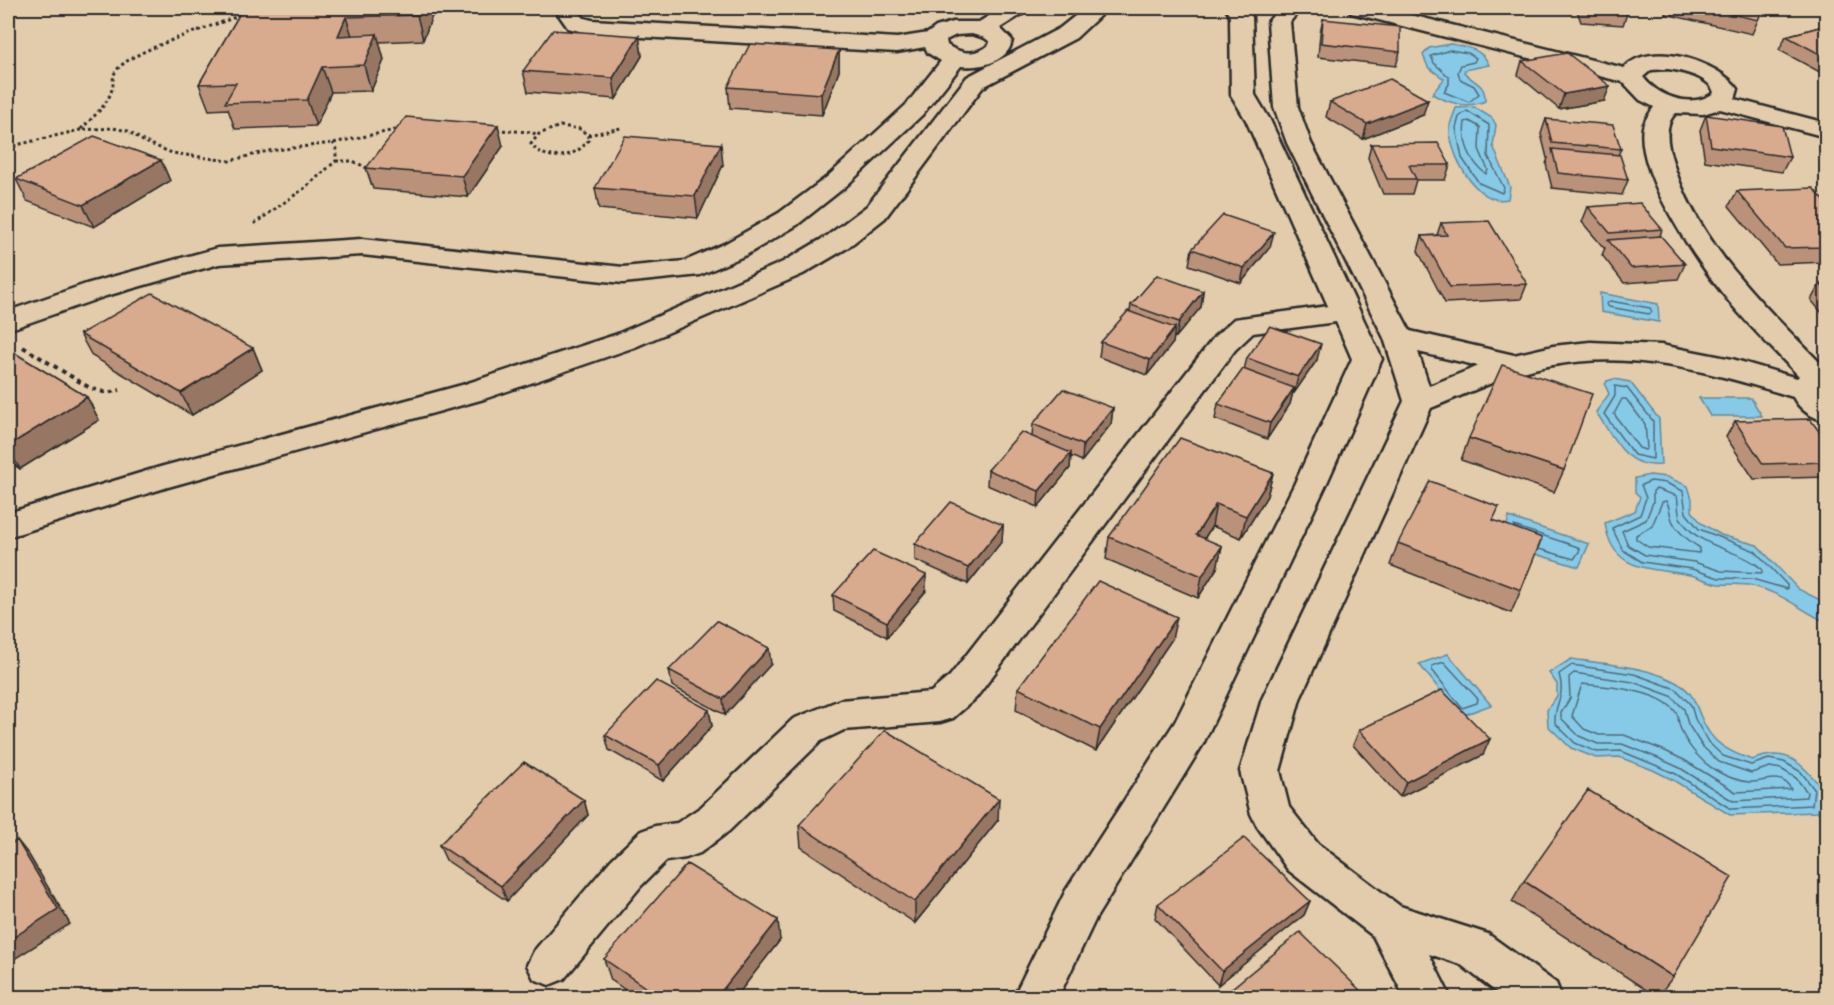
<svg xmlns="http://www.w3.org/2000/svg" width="1834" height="1005" font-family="Sriracha,sans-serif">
<rect width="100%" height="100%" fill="#e2ccab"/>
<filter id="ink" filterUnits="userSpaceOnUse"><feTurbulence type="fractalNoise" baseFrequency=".0167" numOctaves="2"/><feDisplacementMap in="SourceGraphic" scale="12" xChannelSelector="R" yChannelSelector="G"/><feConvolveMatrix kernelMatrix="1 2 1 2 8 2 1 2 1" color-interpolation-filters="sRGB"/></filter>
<g filter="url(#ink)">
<path fill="#87cae8" stroke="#628a9c" stroke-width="1.5" d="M1450,44C1466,47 1482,48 1489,65L1465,70L1464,72C1473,83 1486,83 1485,101C1467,109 1449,103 1432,94L1444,79L1428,67L1423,55L1429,48Z
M1474,107L1492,118L1496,125L1493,146L1510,187L1508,199C1476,207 1448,152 1450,126C1451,120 1454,114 1456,108Z
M1600,293L1658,304L1659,322L1601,312Z
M1614,379L1630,382L1659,419L1661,465C1626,469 1614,438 1596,412L1609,394L1605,385L1607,381Z
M1699,398H1751L1762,416H1710Z
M1650,475L1667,477L1688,486L1692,499V511L1701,523L1721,535L1757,545L1798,589L1826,603V622C1800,610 1783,593 1753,586C1742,583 1731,585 1720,584C1710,583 1700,577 1690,575C1652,567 1612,574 1605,523L1635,511L1640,497L1635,492V478Z
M1509,517L1589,544L1579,567L1515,548L1503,540Z
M1448,654L1491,705L1461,716L1419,664Z
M1571,659C1605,664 1649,666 1679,684C1694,693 1695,704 1701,717C1711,743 1727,751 1752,760C1787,746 1800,762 1822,788L1818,812L1730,815L1673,780L1653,770L1619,757L1596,758L1571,748L1548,726L1547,710L1557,696V684L1549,673Z"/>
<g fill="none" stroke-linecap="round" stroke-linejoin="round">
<path stroke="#506b77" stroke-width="1.5" d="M1450,50L1468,53L1476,58L1474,62L1461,65L1458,72L1460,79L1474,86L1479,94L1469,102L1444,92L1449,84V77L1434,63L1431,56Z
M1467,111L1489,125L1488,156L1504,188L1502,193L1479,183L1462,158L1456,128L1459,117Z
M1469,121L1480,127L1479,149L1488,170L1486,174C1470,162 1462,142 1465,122Z
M1610,301L1650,308L1652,312L1649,314L1609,307L1606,304Z
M1615,386L1627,388L1653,421V459L1634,455L1604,414L1615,396Z
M1622,399H1626L1645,424L1647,448L1645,450L1639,448L1614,414Z
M1651,481L1666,483L1683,491L1686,513L1699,529L1755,551L1787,585V589L1752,579L1719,578L1692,569L1642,562L1623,550L1612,528L1640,515L1646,498L1641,485Z
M1656,489L1677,496C1679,504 1677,513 1681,519C1699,549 1738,548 1762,569V573L1721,571L1694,562L1645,555L1628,545L1622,531L1646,520L1653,502V491Z
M1666,501C1670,506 1669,513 1672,520C1677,532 1689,541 1700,548L1699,553L1648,547L1636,539V535L1652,526L1662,502Z
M1514,526L1578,547L1580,550L1574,559L1539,549
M1444,662L1478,699L1477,703L1462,708L1432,670V666Z
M1572,665L1634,674L1676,689L1691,705L1695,719L1708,742L1723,756L1751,765L1769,759L1784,762L1801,772L1814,789L1812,805L1731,809L1676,774L1655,765L1621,751L1597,752L1575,743L1555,723C1554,702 1566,698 1559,674Z
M1574,673L1633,682L1671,696L1684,709L1688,724L1702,746L1719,762L1751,773L1770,767L1781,769L1796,778L1807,792L1806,797L1733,801L1680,768L1658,758L1622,744H1598L1579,736L1561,718V713L1570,698L1569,677Z
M1582,684C1606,686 1664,690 1677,714C1679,718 1678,723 1680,727C1685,743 1700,761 1715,770C1725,776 1738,781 1749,782C1764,783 1781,771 1791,789L1736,792L1684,760L1663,750L1624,735H1599L1584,729L1572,716Z"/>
<defs>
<path id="street" d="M554,8H575L584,18L592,20L897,38L928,33L936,27L953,22H979L1002,8H1027L1024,13L1000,28L1012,40C1009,62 980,68 961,66L922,115L845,187L797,225L746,255L700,275L623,283L362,255L219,264L106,296L8,330V311L86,284L218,248L362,239L623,267L685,261L726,243L779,213L827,177L906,105L941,61L928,53L925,47L897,52L591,34L568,28ZM972,34L985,38L990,42L989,45C976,56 961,54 947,45L946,40L956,35Z
M1085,8H1108L1076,38L983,87L885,218L847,248L803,274L635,347L484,399L168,487L8,537V513L160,467L462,385L615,335L783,262L827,236L867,206L967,77L1060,28Z
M1226,8H1247L1252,17L1255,95L1270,120L1382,359L1326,485L1203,744L1096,918L1058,998H1013L1066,890L1175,722L1294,485L1352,359L1336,322L1253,333L1235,350L976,698L953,718L940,722L844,730L821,741L729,831L700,853L686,858L666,861L641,886L564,979L549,985L534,979L527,965L534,951L611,860L641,831L655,826L677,823L701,807L793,719L840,700L931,692L950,676L1215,336L1234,319L1328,306L1246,120L1231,95L1230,17Z
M1279,8H1301L1290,22L1298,107L1311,143L1410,331L1514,355L1553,346L1590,342L1661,345L1732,359L1797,378L1799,376C1777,353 1753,330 1732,305C1702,269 1635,175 1643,127C1645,119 1650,113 1654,107L1640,100L1623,82L1351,13L1349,8H1383L1624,68C1650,39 1719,62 1738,89L1735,99L1826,123V137L1720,109L1703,114L1676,113C1664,124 1667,142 1671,156C1695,243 1765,306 1826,369V389L1820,390L1826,397V421C1812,418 1800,410 1793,397C1715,373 1635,350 1553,365C1511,372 1471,392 1431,408L1300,699L1280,771L1289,807L1318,844L1400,906L1488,934L1556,983L1562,998H1504L1460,964L1429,954L1451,998H1405L1373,936L1288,870L1257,826L1251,814L1240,771L1262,699L1404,401L1384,338L1287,143L1274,107L1268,22ZM1668,69C1682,71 1711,77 1714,93C1692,109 1658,97 1643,77L1651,70ZM1418,352L1479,366L1429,386Z"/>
</defs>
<use href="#street" stroke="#2b2b2b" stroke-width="5"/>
<path stroke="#2b2b2b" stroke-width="3" stroke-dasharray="3 3" stroke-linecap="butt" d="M560,126L581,129L590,138C578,158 546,164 531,144L539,134Z
M81,129C92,118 108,105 112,89C114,83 112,76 116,71C131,49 215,27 242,14
M497,130L531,132L538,135
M588,135L621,128
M8,147L80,130L113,128L128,131L143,141L172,153L229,161L268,151L333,143L400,129
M336,161H353L369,169
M254,224L306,187L336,161V148L333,143"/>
<path stroke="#2b2b2b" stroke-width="4" stroke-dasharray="4.5 4.5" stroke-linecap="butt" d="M23,347L90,388L107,393L120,390"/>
<use href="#street" fill="#e2ccab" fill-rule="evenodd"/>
</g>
<path fill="#ba927a" stroke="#2b2b2b" stroke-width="1.5" d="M243,8H435L423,40L379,42L384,60L371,91L331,92L316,126L235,129L228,109L209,110L199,84Z
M1576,8H1627L1628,11L1623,25L1581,22Z
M1667,8H1763L1752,34L1665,14Z
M1323,19L1400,52L1396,66L1318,57L1320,33Z
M1827,25V76L1779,50L1786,36Z
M639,36L642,56L616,99L528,92L523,71Z
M839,50V71L822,115L730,108L728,87Z
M1522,61L1604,101L1559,109L1518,75Z
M1330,102L1423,115L1363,139L1326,117Z
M1706,115L1790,157L1782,172L1705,161L1700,130Z
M1546,119L1621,149L1618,155L1628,180L1622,195L1552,188L1546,164L1548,158H1547L1541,134Z
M1371,144L1450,165L1445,180H1416L1412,194H1383L1368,158Z
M503,146L468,197L373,189L366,168Z
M161,160L170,181L94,227L27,201L16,179Z
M723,165L698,218L599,209L595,188Z
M1737,191L1827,204V262L1777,264L1729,206Z
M1588,207L1662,229L1660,236L1685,264L1678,279L1624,283L1602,255L1605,248H1604L1582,222Z
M1441,223L1527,284L1521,299L1445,303L1418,251L1422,236L1437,235Z
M1270,247L1241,283L1189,265L1192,249Z
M1820,284H1827V319L1811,300Z
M1203,291L1201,307L1176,337L1174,336L1173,343L1147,375L1099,357L1101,342L1130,311L1131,305Z
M80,334L253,348L262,370L192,415L92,356Z
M8,349L87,397L99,420L20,469L8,460Z
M1247,358L1317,360L1294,393L1293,392L1290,404L1267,439L1215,419L1218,404L1244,370Z
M1113,408L1111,424L1082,461L1071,456L1070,468L1038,507L987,485L988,470L1032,437L1033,424Z
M1735,421L1827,442V477L1754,479L1726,437Z
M1469,438L1564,470L1554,492L1461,460Z
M1273,473L1267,496L1241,538L1212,526L1204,539L1222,546L1217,568L1198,598L1106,559L1109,537Z
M1493,520L1521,590L1511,613L1390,565L1398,543Z
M1003,525L1002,541L968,584L915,560V544Z
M926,591L887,637L834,611L833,595Z
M1172,639L1096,751L1016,710L1018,688Z
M771,664L725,715L672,686L669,670Z
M709,710L712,726L663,781L609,750L605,735Z
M1359,730L1483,755L1400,797L1353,745Z
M584,800L588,815L507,901L446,860L439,845Z
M998,820L915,923L801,847L799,825Z
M1524,881L1673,977L1657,997L1512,902Z
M1310,901L1304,915L1218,985L1155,918L1158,904Z
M780,940L735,998H637L611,980L604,959Z"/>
<path fill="#977763" stroke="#2b2b2b" stroke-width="1.5" d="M420,8H435L423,40L417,15Z
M346,17L354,42L338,36Z
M377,34L384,60L371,91L364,65Z
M639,36L642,56L616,99L613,78Z
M839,50V71L822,115L821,94Z
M322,67L331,92L316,126L307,100Z
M1610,86L1604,101L1559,109L1564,94Z
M1428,100L1423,115L1363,139L1367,124Z
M498,125L503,146L468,197L462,176Z
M721,144L723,165L698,218L695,196Z
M161,160L170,181L94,227L83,205Z
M1274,232L1270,247L1241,283L1244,268Z
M1203,291L1201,307L1176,337L1179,322Z
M1175,328L1173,343L1147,375L1150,360Z
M1321,344L1317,360L1294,393L1298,377Z
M253,348L262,370L192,415L181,393Z
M1294,388L1290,404L1267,439L1270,423Z
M87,397L99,420L20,469L8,448V446Z
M1113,408L1111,424L1082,461L1083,445Z
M1071,453L1070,468L1038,507L1039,491Z
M1273,473L1267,496L1241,538L1246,516Z
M1216,504L1212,526L1192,558L1196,535Z
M1003,525L1002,541L968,584V568Z
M1222,546L1217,568L1198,598L1202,576Z
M926,575V591L887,637V622Z
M1177,617L1172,639L1096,751L1100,729Z
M769,648L771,664L725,715L723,699Z
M709,710L712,726L663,781L659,765Z
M1490,739L1483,755L1400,797L1406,782Z
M999,799L998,820L915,923V902Z
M584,800L588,815L507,901L501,886Z
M17,840L29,855L70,924L8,963V941Z
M1310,901L1304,915L1218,985L1222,971Z
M778,920L780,940L735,998H716Z"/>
<path fill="#d8aa8e" stroke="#2b2b2b" stroke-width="1.5" d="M243,8H420L417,15L346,17L338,36L377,34L364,65L322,67L307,100L225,103L236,83L199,84Z
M1586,8H1627L1628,11Z
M1704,8H1763L1758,20Z
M1323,19L1400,27V52L1321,43Z
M1827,25V58L1786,36Z
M553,30L639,36L613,78L523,71Z
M750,44L839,50L821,94L728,87Z
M1567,53L1610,86L1564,94L1522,61Z
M1390,79L1428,100L1367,124L1330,102Z
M1706,115L1782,126L1790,157L1711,146Z
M406,117L498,125L462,176L366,168Z
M1546,119L1613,125L1621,149L1552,143Z
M94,136L161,160L83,205L16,179Z
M625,136L721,144L695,196L595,188Z
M1438,143L1450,165H1409L1416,179H1387L1371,144Z
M1552,149L1620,155L1628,180L1558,173Z
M1813,188L1827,204V247L1785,248L1737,191Z
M1640,203L1662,229L1610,233L1588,207Z
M1223,215L1274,232L1244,268L1192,249Z
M1489,221L1527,284L1450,287L1422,236L1447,235L1441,223Z
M1661,236L1685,264L1631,268L1608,240Z
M1157,275L1203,291L1179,322L1131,305Z
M1820,284H1827V292Z
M152,293L253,348L181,393L80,334Z
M1128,311L1175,328L1150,360L1101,342Z
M1270,326L1321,344L1298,377L1247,358Z
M8,349L87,397L8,446Z
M1502,365L1592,394L1564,470L1469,438Z
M1243,369L1294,388L1270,423L1218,404Z
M1063,389L1113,408L1083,445L1033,424Z
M1810,419L1827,442V462L1763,464L1735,421Z
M1021,432L1071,453L1039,491L988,470Z
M1180,438L1273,473L1246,516L1216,504L1196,535L1222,546L1202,576L1109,537Z
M1430,481L1499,507L1493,520L1542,538L1521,590L1398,543Z
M951,502L1003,525L968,568L915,544Z
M873,551L926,575L887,622L833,595Z
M1098,581L1177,617L1100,729L1018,688Z
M717,621L769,648L723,699L669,670Z
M656,681L709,710L659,765L605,735Z
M1442,690L1490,739L1406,782L1359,730Z
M885,730L999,799L915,902L799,825Z
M524,762L584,800L501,886L439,845Z
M1588,790L1732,877L1673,977L1524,881Z
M1244,838L1310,901L1222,971L1158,904Z
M17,840L58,909L8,941V846Z
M687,864L778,920L716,998H661L604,959Z
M1300,932L1368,998H1220Z"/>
</g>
<rect width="1834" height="1005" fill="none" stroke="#e2ccab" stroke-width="30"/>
<rect x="15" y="15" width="1804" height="975" fill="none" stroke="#2b2b2b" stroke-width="2" filter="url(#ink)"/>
</svg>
